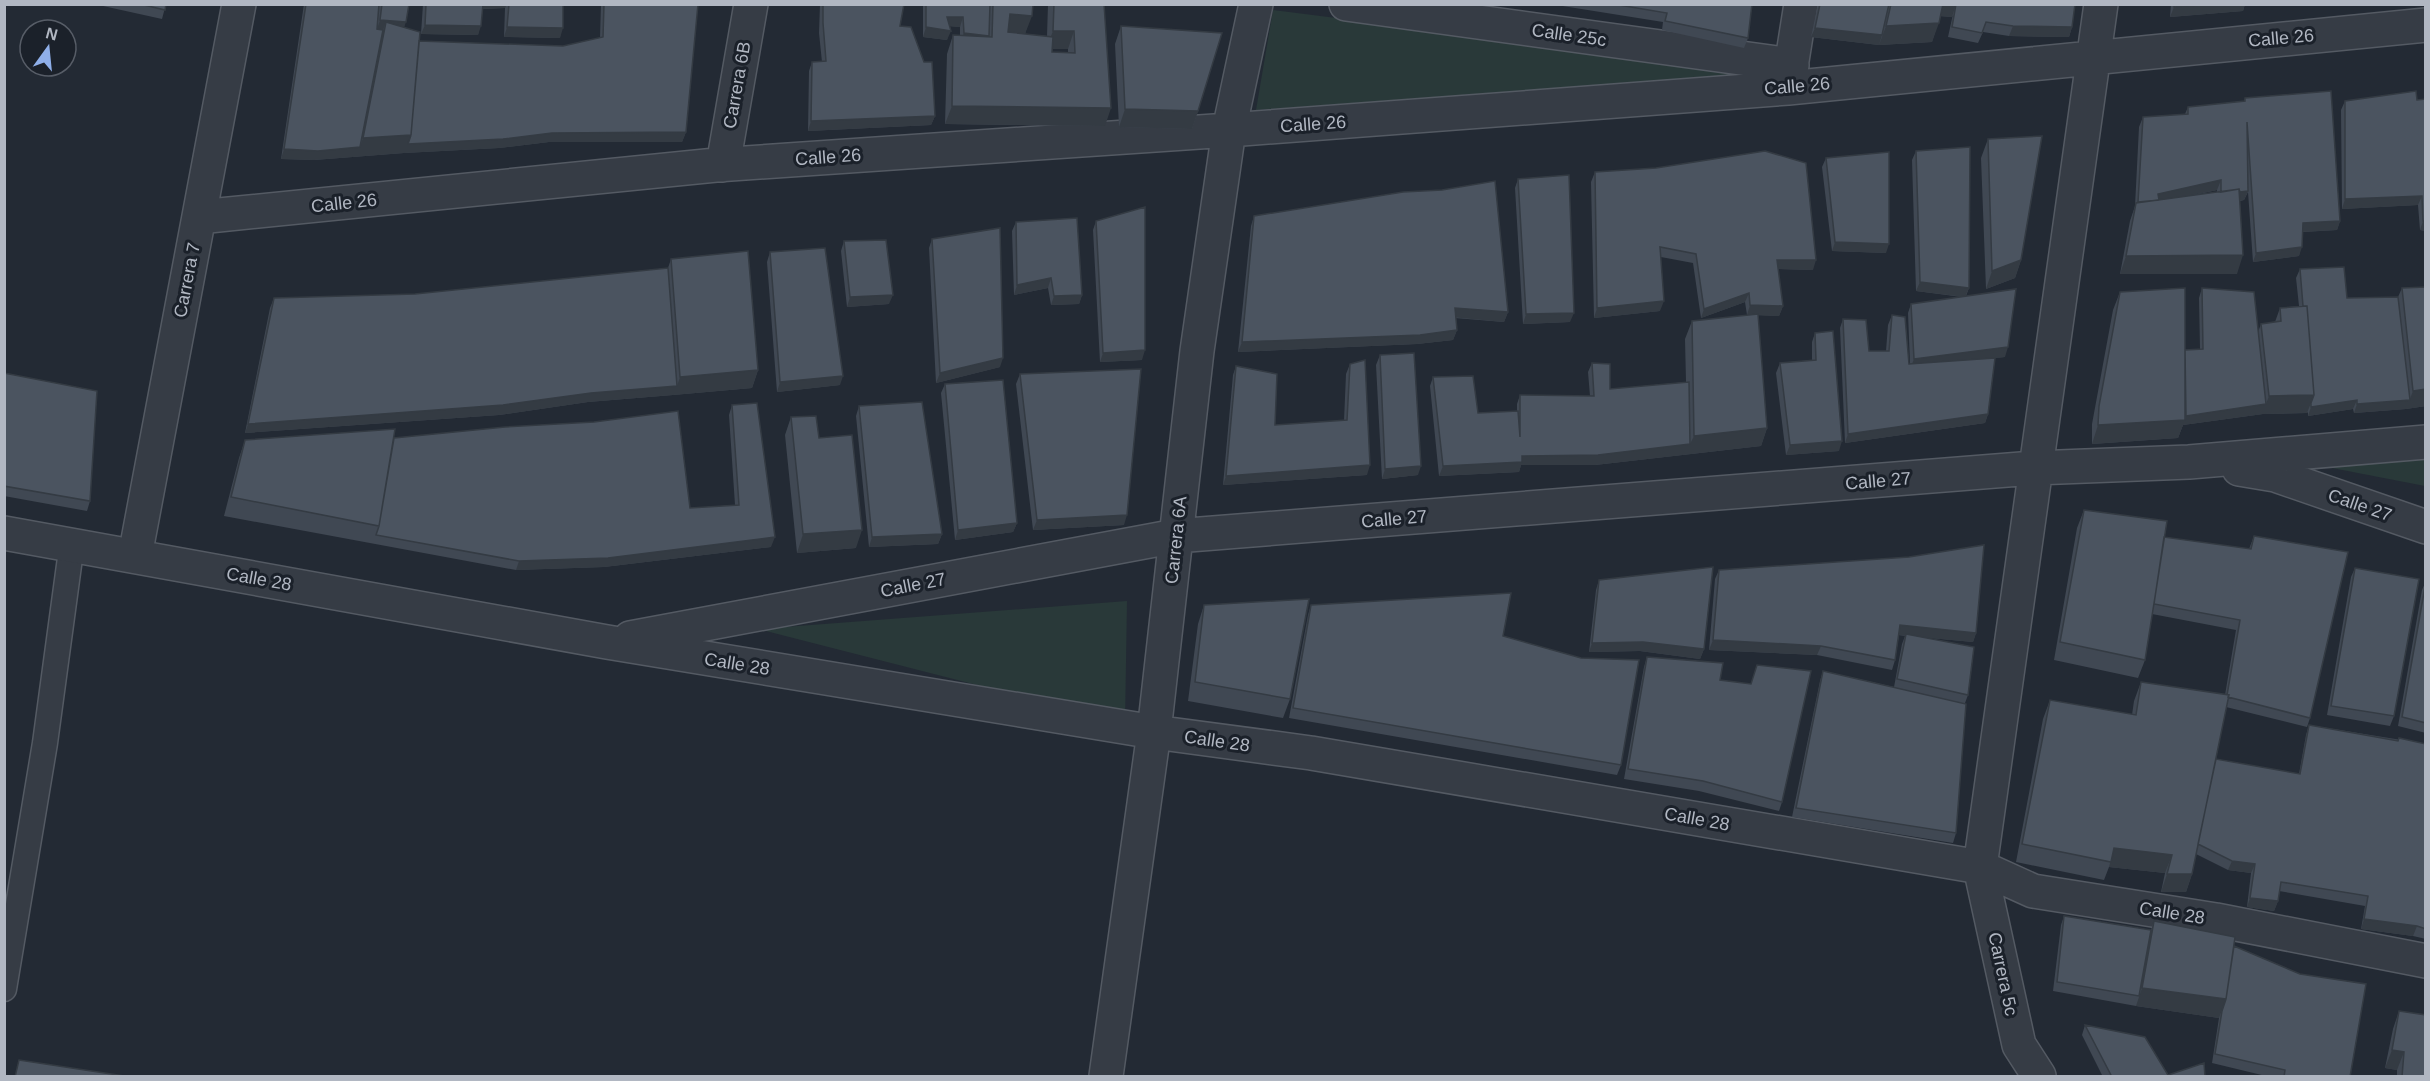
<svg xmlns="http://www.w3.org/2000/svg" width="2430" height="1081" font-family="Arial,sans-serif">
<rect width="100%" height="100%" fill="#232a34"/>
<path fill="#293939" d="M1273,10L1771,73L1256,110Z
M2425,459V486L2327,467Z
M1127,601L1125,723L758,629Z"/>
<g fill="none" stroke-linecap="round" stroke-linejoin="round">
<defs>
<path id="lane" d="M4,989L45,743L72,543"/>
<path id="street" d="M1346,4L1792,65
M1788,86L1801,4
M723,165L751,4
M199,217L716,165L1229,130L1788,88L2426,25
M2239,469L2275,475L2426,527
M4,533L607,642L1154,732L1311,753L1980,867L2033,891L2216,920L2426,961
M135,556L239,4
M630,638L1176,536L2034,468L2189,462L2426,442
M1106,1076L1154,732L1197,351L1229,130L1256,4
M2039,1076L2019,1045L1980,867L2101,4"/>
</defs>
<use href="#lane" stroke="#545a63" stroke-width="27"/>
<use href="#street" stroke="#545a63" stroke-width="36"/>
<use href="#lane" stroke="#363c45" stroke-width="24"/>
<use href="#street" stroke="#363c45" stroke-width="33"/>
</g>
<path fill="#404853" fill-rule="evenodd" d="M94,4H166L162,19Z
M304,4H409L404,27L419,41L563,46L600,38L601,4H698L686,132L682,142H549L499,148L404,153L314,160L281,159Z
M423,4H563L560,38L504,37L505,8L483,9L478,35L421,34Z
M820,4H904L900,26L935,116L931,125L808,131L809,71L812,62H822L819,33Z
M923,4H1033L1025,34L1047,36L1048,4H1104L1105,126L945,124L947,54L953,35L960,36V27L950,26L947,40L923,37ZM1052,49H1068V53L1052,52Z
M1550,4H1752L1748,38L1744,48L1662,30L1663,22Z
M1818,4H2075L2072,27L2069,37L2009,36L1983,32L1978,43L1948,37L1953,14L1952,17L1940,16L1932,42L1879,45L1811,37Z
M2171,4H2245L2243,11L2170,17Z
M1121,26L1198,111L1192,129L1119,127L1115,44Z
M2416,91L2426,231L2420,230L2418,205L2342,209L2341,110L2345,101Z
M2245,98L2340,221L2337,230L2303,232L2299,256L2253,262L2248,192L2244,200L2240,201L2237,274H2120L2130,221L2135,206L2139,127L2143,117L2185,114L2188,107L2244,101ZM2217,190V192L2190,196Z
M1988,139L2021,260L2015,278L1986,289L1981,158Z
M1916,151L1969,288L1966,296L2005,357L1993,358L1988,414L1985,423L1845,443L1840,328L1843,319L1869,351H1886L1888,325L1892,315L1909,364H1910L1908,313L1911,304L1962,297L1916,291L1912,160Z
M1826,158L1886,253L1832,251L1822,167Z
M1595,172L1813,270L1778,269L1783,306L1779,316L1758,315L1767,428L1761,446L1595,465H1521L1519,472L1439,476L1430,386L1433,377L1478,413L1517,411V404L1520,395L1590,396L1588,372L1592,363L1610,389L1686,382L1685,339L1692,321L1751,315H1747L1745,302L1701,318L1693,263L1661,257L1660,311L1594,318L1591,182Z
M1518,179L1570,322L1523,324L1515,188Z
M1254,216L1508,312L1504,322L1455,318L1457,330L1453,340L1417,344L1238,352L1251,226Z
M1096,221L1142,360L1100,362L1093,230Z
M1016,222L1082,295L1079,304L1051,305L1048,288L1014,295L1012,231Z
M932,239L1000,367L936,383L929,248Z
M844,241L889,304L847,307L841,251Z
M770,252L840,385L777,392L767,262Z
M671,259L758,370L752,388L673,395L588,402L499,415L245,433L270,308L274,298L415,294L668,268Z
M2300,269L2347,298L2398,297L2402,288L2426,287V406L2406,409L2354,413L2353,409L2308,416V412L2307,413L2263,414L2183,425L2178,438L2092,444V424L2113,310L2120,292L2185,350L2200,349L2199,298L2202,288L2258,332L2261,324L2275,322L2280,308L2299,306L2296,278Z
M1815,333L1839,451L1786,455L1776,373L1780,363L1812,360V342Z
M1380,355L1418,475L1382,479L1376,365Z
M1350,364L1367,475L1223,485L1233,375L1236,366L1275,425L1344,421L1346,374Z
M4,373L90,501L87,511L4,496Z
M1020,374L1124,525L1033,530L1016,384Z
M945,384L1017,523L1013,532L955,540L941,393Z
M732,405L771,547L604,567L516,570L224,516L239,458L245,440L394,438L690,508L735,505L729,415Z
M859,406L942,534L938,544L869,547L856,416Z
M791,417L819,438L856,548L797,553L785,435Z
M2084,510L2164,537L2249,549L2254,536L2310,718L2307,727L2226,707L2216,759L2299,774L2306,735L2309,725L2426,744V939L2413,936L2361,929L2365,906L2279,891L2278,901L2274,911L2247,907L2251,873L2228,870L2196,854L2192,874L2186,892H2161L2165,873L2109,867L2104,880L2016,862L2043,719L2050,700L2132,715L2134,701L2141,682L2225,695L2236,630L2152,614L2145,660L2138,678L2054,660L2077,528Z
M2355,568L2394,716L2390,726L2327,715L2351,577Z
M1719,570L1976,633L1973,642L1920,637L1968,695L1965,703L1956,833L1953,843L1792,817L1820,681L1823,671L1894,687L1902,644L1905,636L1899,635L1895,660L1892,670L1817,655L1709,650L1715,579Z
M1599,580L1704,649L1700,659L1640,651L1589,652L1596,590Z
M2426,581V733L2398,726L2422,590Z
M1204,605L1290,699L1283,718L1188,701L1198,624Z
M1311,605L1621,765L1617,775L1289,718L1308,615Z
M1647,657L1720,680L1751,684L1757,665L1782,802L1779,811L1699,791L1624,779L1644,667Z
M2064,916L2151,930L2154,921L2234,946L2350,1077H2270L2212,1063L2219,1018L2136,1006L2053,991L2061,925Z
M2399,1011L2426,1077H2397V1070L2385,1068L2393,1029Z
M2085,1025L2168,1075L2205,1077H2103L2082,1035Z"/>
<path fill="#343b43" d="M482,4H507L505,8L480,9Z
M1942,4H1956L1952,17L1937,16Z
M2211,4H2245L2243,11L2170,17L2174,7Z
M1010,14L1032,16L1025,34L1003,32Z
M947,17H963L960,27L944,26Z
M380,20L406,22L399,41L386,22L380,39L374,38Z
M1939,23L1932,42L1879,45L1886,26Z
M425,25L481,26L478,35L421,34Z
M2013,26L2072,27L2069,37L2009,36Z
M507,27L563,28L560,38L504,37Z
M926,27L951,31L947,40L923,37Z
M1815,28L1882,35L1879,45L1811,37Z
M1053,31H1074L1068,49H1046Z
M964,33L989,36L960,42Z
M952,106L1111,108L1105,126L945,124Z
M1125,109L1198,111L1192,129L1119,127Z
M935,116L931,125L808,131L811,121Z
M686,132L682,142H549L499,148L404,153L314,160L281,159L284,149L360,147L363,138L411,135L552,133Z
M2221,180L2217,190L2159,202L2158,194Z
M2248,191L2244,200L2217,203L2221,194Z
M2422,196L2418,205L2342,209L2345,199Z
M2340,221L2337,230L2299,232L2303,223Z
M2423,221H2426V231L2420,230Z
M1835,242L1889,244L1886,253L1832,251Z
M2302,247L2299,256L2253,262L2256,253Z
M2243,255L2237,274H2120L2126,256Z
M1777,260H1816L1813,270L1774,269Z
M2021,260L2015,278L1986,289L1992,271Z
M1051,278L1048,288L1014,295L1017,285Z
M1920,282L1969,288L1965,297L1916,291Z
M1749,293L1745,302L1701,318L1704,309Z
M893,295L889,304L847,307L850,297Z
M1082,295L1079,304L1051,305L1054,296Z
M1664,301L1660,311L1594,318L1597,308Z
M1750,305L1783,306L1779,316L1747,315Z
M1455,308L1508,312L1504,322L1451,317Z
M1574,313L1570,322L1523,324L1526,314Z
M1457,330L1453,340L1417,344L1238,352L1242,342Z
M2008,347L2005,357L1910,369L1914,359Z
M1145,350L1142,360L1100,362L1103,353Z
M1003,358L1000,367L936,383L940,373Z
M758,370L752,388L673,395L588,402L499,415L245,433L248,424L591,393L677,386L680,377Z
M843,376L840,385L777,392L780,382Z
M2426,389V406L2406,409L2413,391Z
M2314,395L2307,413L2263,414L2183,425L2178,438L2092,444L2098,425L2185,420L2186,416L2266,404L2269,396Z
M2357,400L2353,409L2308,416L2311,407Z
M2410,400L2406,409L2354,413L2357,404Z
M1988,414L1985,423L1845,443L1848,434Z
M1767,428L1761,446L1595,465H1521L1519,472L1439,476L1443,466L1522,456L1690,444L1694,436Z
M1842,441L1839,451L1786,455L1790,445Z
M1370,465L1367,475L1223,485L1226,476Z
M1421,466L1418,475L1382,479L1385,469Z
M1127,515L1124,525L1033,530L1037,520Z
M1017,523L1013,532L955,540L958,530Z
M862,530L856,548L797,553L803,534Z
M942,534L938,544L869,547L872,537Z
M775,537L771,547L604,567L516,570L519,561Z
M1900,625L1976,633L1973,642L1897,635Z
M1713,640L1821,646L1817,655L1709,650Z
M1643,642L1704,649L1700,659L1640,651L1589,652L1592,643Z
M2114,848L2172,855L2165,873L2109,867Z
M2232,861L2255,864L2251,873L2228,870Z
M2167,874H2192L2186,892H2161Z
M2250,898L2278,901L2274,911L2247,907Z
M2364,919L2417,926L2413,936L2361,929Z
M2142,988L2226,999L2219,1018L2136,1006Z
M2392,1050L2404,1052L2397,1070L2385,1068Z"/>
<path fill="#4b5460" stroke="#343b43" stroke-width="1.5" d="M140,4H166L165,10Z
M306,4H379L377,29L383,30L360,147L318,151L284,149Z
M382,4H409L406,22L380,20Z
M426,4H483L481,26L425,25Z
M509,4H563V28L507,27Z
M604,4H698L686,132L552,133L503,139L408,144L411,135L419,41L563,46L603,37Z
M823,4H904L900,26L911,27L924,62H932L935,116L811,121L812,62L826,61L823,23Z
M926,4H990L989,36L964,33L963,17H947L951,31L926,27Z
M993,4H1033L1032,16L1010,14L1008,32L1053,37L1052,52L1075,53L1074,31H1053L1054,4H1104L1111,108L952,106L953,35L992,37Z
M1613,4H1752L1748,38L1665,21L1667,13Z
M1820,4H1889L1882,35L1815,28Z
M1891,4H1943L1939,23L1886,26Z
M1956,4H2075L2072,27L2013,26L1986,22L1982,33L1952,27Z
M2174,4H2211L2174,7Z
M386,22L420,32L411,135L363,138Z
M1121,26L1222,33L1198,111L1125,109Z
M2331,91L2340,221L2303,223L2302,247L2256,253L2247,122L2248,191L2240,192L2239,189L2221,192V180L2158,194L2159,200L2138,202L2143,117L2188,114V107L2245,101V98Z
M2416,91L2417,100L2426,99V221H2423L2422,196L2345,199V101Z
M2042,136L2021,260L1992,271L1988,139Z
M1970,147L1969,288L1920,282L1916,151Z
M1765,151L1806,163L1816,260H1777L1783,306L1750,305L1749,293L1704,309L1696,254L1660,247L1664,301L1597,308L1595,172L1656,168Z
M1889,152V244L1835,242L1826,158Z
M1569,175L1574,313L1526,314L1518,179Z
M1495,181L1508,312L1455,308L1457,330L1420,335L1242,342L1254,216L1403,192L1442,190Z
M2239,189L2243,255L2126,256L2136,203Z
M1145,207V350L1103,353L1096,221Z
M1077,218L1082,295L1054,296L1051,278L1017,285L1016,222Z
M1000,228L1003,358L940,373L932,239Z
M886,240L893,295L850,297L844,241Z
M825,248L843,376L780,382L770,252Z
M748,251L758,370L680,377L671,259Z
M2344,267L2347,298L2398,297L2410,400L2357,404V400L2311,407V403L2314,395L2307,306H2303L2300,269Z
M668,268L677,386L591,393L503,405L248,424L274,298L415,294Z
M2426,287V389L2413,391L2402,288Z
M2185,288V420L2098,425L2099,406L2120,292Z
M2202,288L2254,292L2266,404L2186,416L2185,350L2203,349Z
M2016,289L2008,347L1914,359L1911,304Z
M2307,306L2314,395L2269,396L2261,324L2281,321L2280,308Z
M1758,314L1767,428L1694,436L1692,321Z
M1892,315L1905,317L1909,364L1995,358L1988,414L1848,434L1843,319L1866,320L1869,351H1889Z
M1833,331L1842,441L1790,445L1780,363L1816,360L1815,333Z
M1414,353L1421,466L1385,469L1380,355Z
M1365,360L1370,465L1226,476L1236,366L1277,374L1275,425L1347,420L1350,364Z
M1592,363L1610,364V389L1689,382L1690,444L1598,455L1522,456V462L1443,466L1433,377L1473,376L1478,413L1518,411L1520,437V395L1594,396Z
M1141,369L1127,515L1037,520L1020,374Z
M4,373L97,391L90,501L4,486Z
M1003,380L1017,523L958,530L945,384Z
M922,402L942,534L872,537L859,406Z
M757,403L775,537L608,558L519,561L376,535L379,526L394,438L505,427L594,422L678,411L690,508L739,505L732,405Z
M816,416L819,438L852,435L862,530L803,534L791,417Z
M395,429L379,526L231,497L245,440Z
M2084,510L2167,521L2145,660L2060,642Z
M2254,536L2348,552L2310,718L2228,697L2229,695H2227L2240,620L2154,604L2164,537L2251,549Z
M1984,545L1976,633L1900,625L1895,660L1821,646L1713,640L1719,570L1909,557Z
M1713,567L1704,649L1643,642L1592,643L1599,580Z
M2355,568L2419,579L2394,716L2331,706Z
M2426,581V723L2402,717Z
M1511,593L1503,636L1581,658L1639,660L1621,765L1293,708L1311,605Z
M1309,599L1290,699L1195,682L1204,605Z
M1906,634L1974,647L1968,695L1897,679Z
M1647,657L1723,663L1720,680L1751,684L1757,665L1811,671L1782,802L1703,781L1628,769Z
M1823,671L1966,704L1956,833L1796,808Z
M2141,682L2229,695L2192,874H2167L2172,855L2114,848L2111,862L2022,844L2050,700L2136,715Z
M2309,725L2398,741L2399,738L2426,744V929L2417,926L2364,919L2368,896L2281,882L2278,901L2250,898L2255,864L2232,861L2198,844L2216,759L2300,774Z
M2064,916L2151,930L2139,996L2057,982Z
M2154,921L2235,937L2226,999L2142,988Z
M2234,946L2300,974L2366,984L2350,1077H2284L2285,1070L2215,1054L2222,1011L2226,999Z
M2399,1011L2426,1015V1077H2402L2404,1052L2392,1050Z
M2085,1025L2145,1037L2168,1075L2204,1063L2205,1077H2112Z
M19,1060L131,1077H15Z"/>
<g text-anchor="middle" stroke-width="6" stroke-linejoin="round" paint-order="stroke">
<g font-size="18" fill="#b1b7c2" stroke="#1b212a">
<text transform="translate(1569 35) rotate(8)" y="6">Calle 25c</text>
<text transform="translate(2281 38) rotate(-5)" y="6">Calle 26</text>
<text transform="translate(737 85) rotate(-80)" y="6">Carrera 6B</text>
<text transform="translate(1797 86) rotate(-5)" y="6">Calle 26</text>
<text transform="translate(1313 124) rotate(-4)" y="6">Calle 26</text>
<text transform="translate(828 157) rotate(-4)" y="6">Calle 26</text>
<text transform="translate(344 203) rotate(-6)" y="6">Calle 26</text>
<text transform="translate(187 280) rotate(-79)" y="6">Carrera 7</text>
<text transform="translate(1878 481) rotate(-5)" y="6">Calle 27</text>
<text transform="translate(2360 505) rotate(19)" y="6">Calle 27</text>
<text transform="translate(1394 519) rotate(-5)" y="6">Calle 27</text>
<text transform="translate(1176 540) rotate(-84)" y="6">Carrera 6A</text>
<text transform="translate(259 579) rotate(10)" y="6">Calle 28</text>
<text transform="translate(913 585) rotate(-11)" y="6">Calle 27</text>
<text transform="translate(737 664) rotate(9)" y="6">Calle 28</text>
<text transform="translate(1217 741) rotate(8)" y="6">Calle 28</text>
<text transform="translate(1697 819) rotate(10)" y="6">Calle 28</text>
<text transform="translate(2172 913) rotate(9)" y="6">Calle 28</text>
<text transform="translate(2003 974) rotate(78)" y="6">Carrera 5c</text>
</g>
</g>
<rect width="2430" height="1081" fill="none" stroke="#b1b7c2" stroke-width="12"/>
<g transform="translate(48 48) rotate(15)"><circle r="28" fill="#1b212a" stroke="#575d67" stroke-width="1.5"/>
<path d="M0-4.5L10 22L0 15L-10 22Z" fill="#8fafe9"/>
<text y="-9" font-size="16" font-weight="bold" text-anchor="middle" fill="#b1b7c2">N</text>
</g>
</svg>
